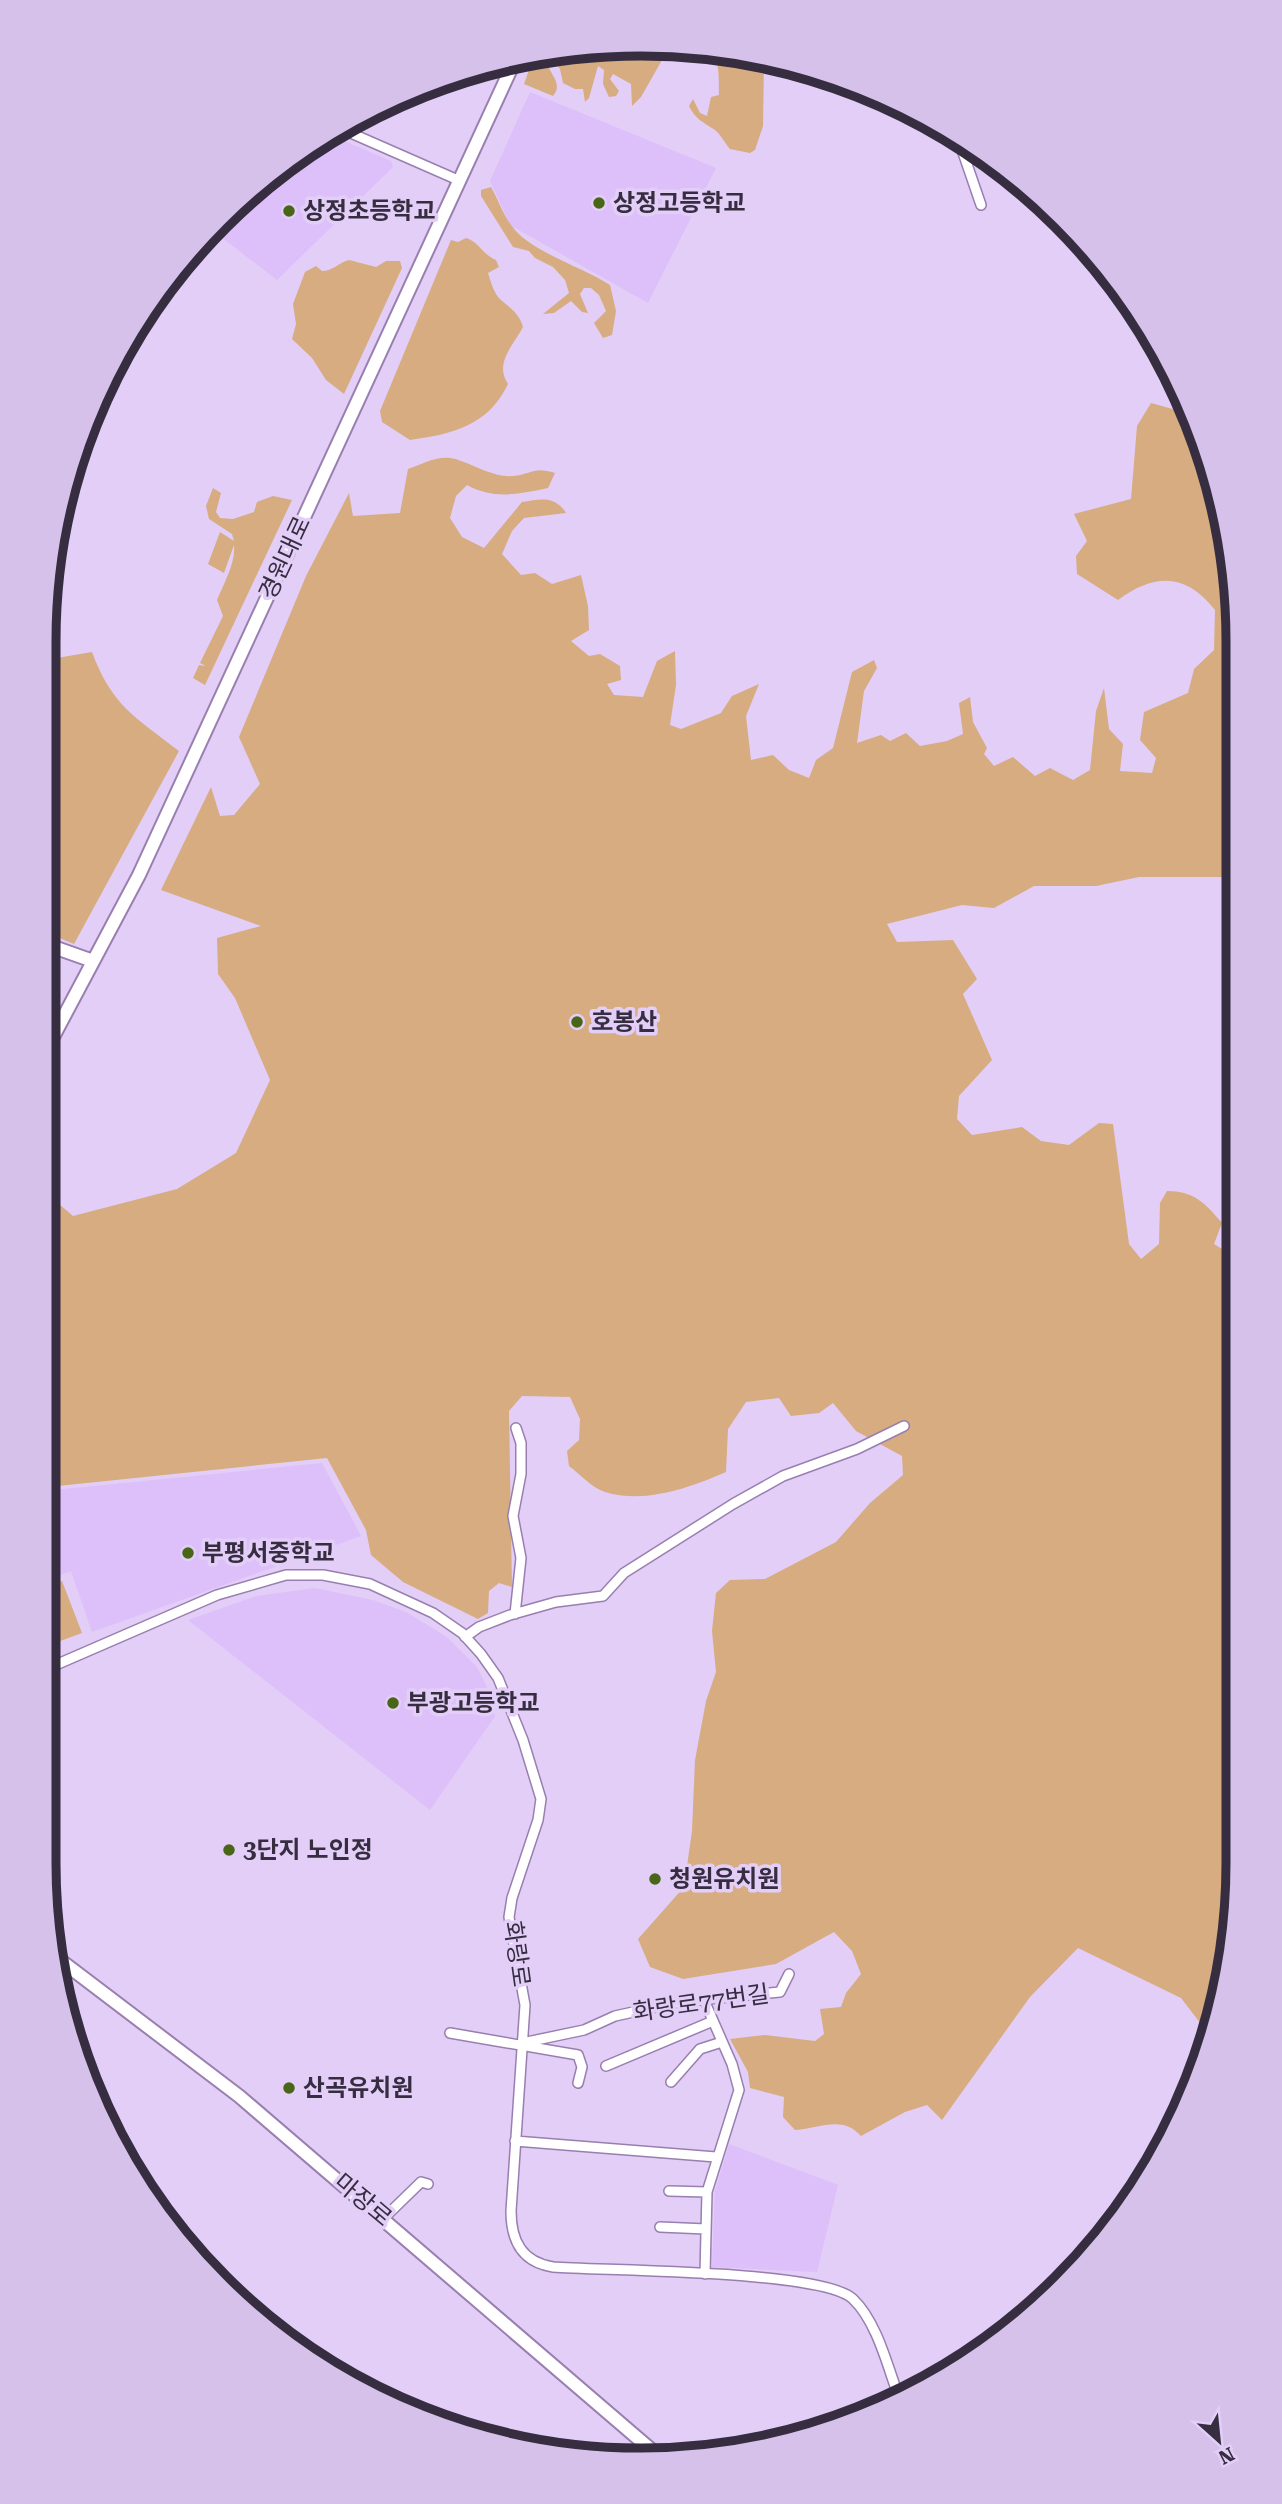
<svg xmlns="http://www.w3.org/2000/svg" width="1282" height="2504" font-family="'Roboto Serif','Noto Sans KR',serif">
<rect width="100%" height="100%" fill="#e3cef8"/>
<path fill="#ddbffa" d="M530,92L716,168L648,303L510,225L490,181Z
M328,134L391,161L393,167L277,280L212,230L247,192Z
M322,1463L361,1536L92,1632L71,1571L44,1581V1491Z
M315,1588L373,1600L406,1612L447,1637L477,1667L488,1689L495,1716L430,1810L188,1620L256,1596Z
M729,2144L838,2185L817,2272L712,2267L715,2191Z"/>
<path fill="#d6ac80" d="M642,46L644,51L661,46L666,53L641,97L632,106L631,84L613,74L610,79L619,91L616,96L609,97L603,84L604,70L598,66L589,98L585,102L583,89H575L563,83L560,69L548,54C542,71 566,81 553,96L524,84C528,74 531,60 540,54C560,42 618,47 642,46Z
M699,48L764,59L763,126L755,150L750,153L730,149C725,143 721,135 715,130C703,122 695,119 689,106L693,99L700,113L707,116L711,97L719,95C718,73 723,57 699,48Z
M491,187C499,201 504,218 515,230C535,253 584,268 610,285L616,311L612,335L603,338L594,323L606,311L599,295L591,288H584L580,294L588,313L582,312L571,301L554,313L543,314L569,293L565,280L553,267L535,258L529,251L513,247L481,196V190Z
M466,238C478,241 483,255 496,260L499,267L488,273C491,282 494,294 501,300C511,309 519,313 523,327C513,346 494,363 508,384C488,426 452,434 410,440L382,422L380,411L451,240L458,242Z
M349,260L376,267L386,261H400L402,268L344,394L326,380L312,358L292,339L296,324L293,304L305,272L316,266L322,271C333,271 338,263 349,260Z
M1151,403L1187,413L1191,409L1193,413L1233,563L1234,877H1139L1096,886H1034L994,908L962,905L887,924L897,942L953,940L977,979L963,994L992,1060L959,1096L957,1119L972,1135L1022,1127L1041,1141L1069,1145L1099,1123L1113,1124L1129,1244L1141,1259L1159,1244L1160,1203L1167,1191C1194,1191 1205,1203 1222,1223L1214,1244L1235,1257L1237,1902L1218,2017L1211,2037L1181,1998L1078,1948L1030,1997L942,2120L927,2105L905,2112L861,2136C843,2115 820,2128 795,2130L783,2117L784,2097L750,2088L748,2072L730,2039L765,2035L815,2041L824,2034L820,2009L841,2007L846,1993L861,1974L852,1951L834,1932L776,1964L683,1979L650,1967L638,1939L684,1887L692,1831L695,1760L706,1701L716,1672L712,1631L716,1593L730,1580L765,1579L836,1542L870,1503L903,1475L902,1456L856,1431L833,1403L819,1413L791,1416L779,1398L746,1402L728,1429L726,1472C689,1488 645,1504 605,1492C592,1488 580,1474 569,1466L567,1451L579,1440L580,1419L570,1397L522,1396L509,1411L512,1587L499,1583L489,1591L488,1613L478,1619L403,1582L371,1555L366,1530L327,1458L48,1487L44,1476V1191L73,1216L177,1189L236,1153L270,1080L235,998L218,974L217,938L261,926L161,890L211,787L220,816L234,815L260,784L239,737L306,576L349,493L353,516L400,513L408,469C420,465 436,456 450,458C467,460 491,478 513,476C533,474 533,466 555,473L548,488C519,494 494,500 467,485L456,496L450,518L462,537L484,548L522,502C540,499 555,495 566,513L524,518L512,531L502,554L521,575L535,573L552,584L581,575L588,606L589,630L571,641L589,656L600,654L620,666L621,680L607,684L614,695L643,697L657,661L675,651L676,685L670,725L681,729L721,713L732,696L759,684L746,716L751,760L773,755L789,770L809,778L816,760L833,748L852,672L874,660L877,668L864,691L857,743L881,735L890,741L906,733L920,746L947,741L963,734L959,703L970,697L973,722L987,748L984,754L994,766L1013,757L1035,776L1050,768L1073,780L1090,770L1096,711L1104,688L1109,729L1123,744L1120,771L1152,773L1156,758L1140,740L1144,712L1188,693L1194,669L1214,650L1215,610C1186,573 1155,573 1118,600L1077,574L1076,556L1087,541L1074,514L1131,499L1137,426Z
M213,488L221,493L216,512L220,518L233,519L254,512L257,502L273,496L292,500L205,685L193,678L199,665L206,666L200,663L223,616L217,600C224,583 236,562 234,545L224,573L208,564L220,532L234,541L232,534L209,519L206,506Z
M92,652C112,706 135,717 179,751L74,944L45,932V660Z
M62,1581L82,1633L44,1647V1587Z"/>
<g fill="none" stroke-linecap="round" stroke-linejoin="round">
<defs>
<path id="street" d="M337,127L458,180
M959,141L981,205
M515,1614L521,1558L513,1516L521,1474V1443L516,1428
M465,1637L479,1627L510,1615L556,1602L603,1596L624,1573L733,1504L783,1476L857,1449L904,1426
M44,1670L217,1595L286,1575H323L370,1584L433,1613L462,1633L481,1654L498,1678L523,1740L541,1799L538,1820L512,1898L509,1917L525,2005L511,2211C511,2241 522,2262 553,2267C605,2271 823,2270 853,2299C878,2323 888,2369 900,2400
M704,2000L732,2064L739,2090L707,2192L705,2274
M450,2033L578,2055L582,2067L578,2083
M522,2043L584,2030L615,2016L679,2002L780,1992L789,1974
M606,2066L713,2021
M671,2082L700,2049L722,2042
M515,2141L716,2157
M669,2191L707,2192
M384,2218L421,2182L428,2184
M660,2227L706,2229"/>
<path id="secondary" d="M45,944L93,961
M45,1052L139,875L515,60
M60,1960L239,2096L655,2453"/>
</defs>
<use href="#street" stroke="#987faf" stroke-width="12"/>
<use href="#secondary" stroke="#987faf" stroke-width="16"/>
<use href="#street" stroke="#fff" stroke-width="9"/>
<use href="#secondary" stroke="#fff" stroke-width="12"/>
</g>
<g fill="#496517" stroke="#e3cef8" stroke-width="2.5">
<circle cx="599" cy="203" r="7"/>
<circle cx="289" cy="211" r="7"/>
<circle cx="577" cy="1022" r="7"/>
<circle cx="188" cy="1553" r="7"/>
<circle cx="393" cy="1703" r="7"/>
<circle cx="229" cy="1850" r="7"/>
<circle cx="655" cy="1879" r="7"/>
<circle cx="289" cy="2088" r="7"/>
</g>
<g text-anchor="middle" stroke-width="7" stroke-linejoin="round" paint-order="stroke">
<g font-size="24" font-weight="bold" fill="#372d41" stroke="#e3cef8" text-anchor="start">
<text x="613" y="211">상정고등학교</text>
<text x="303" y="219">상정초등학교</text>
<text x="591" y="1030">호봉산</text>
<text x="202" y="1561">부평서중학교</text>
<text x="407" y="1711">부광고등학교</text>
<text x="243" y="1858">3단지 노인정</text>
<text x="669" y="1887">청원유치원</text>
<text x="303" y="2096">산곡유치원</text>
</g>
<g font-size="24" fill="#372d41" stroke="#e3cef8">
<text transform="translate(285 558) rotate(-65)" y="8">경원대로</text>
<text transform="translate(517 1954) rotate(82)" y="8">화랑로</text>
<text transform="translate(701 2003) rotate(-8)" y="8">화랑로77번길</text>
<text transform="translate(363 2200) rotate(40)" y="8">마장로</text>
</g>
</g>
<path d="M0 0H1282V2504H0ZM641 56H641A585 585 0 0 1 1226 641V1863A585 585 0 0 1 641 2448H641A585 585 0 0 1 56 1863V641A585 585 0 0 1 641 56Z" fill="#d5c1e9" fill-rule="evenodd"/>
<path fill="none" stroke="#372d41" stroke-width="9" d="M641 56H641A585 585 0 0 1 1226 641V1863A585 585 0 0 1 641 2448H641A585 585 0 0 1 56 1863V641A585 585 0 0 1 641 56Z"/>
<g transform="translate(1219 2441) rotate(153)" stroke="#e3cef8" stroke-width="5" paint-order="stroke">
<path d="M0-5L12 26L0 18L-12 26Z" fill="#372d41"/>
<text y="-10" font-size="19" font-weight="bold" text-anchor="middle" fill="#372d41">N</text>
</g>
</svg>
